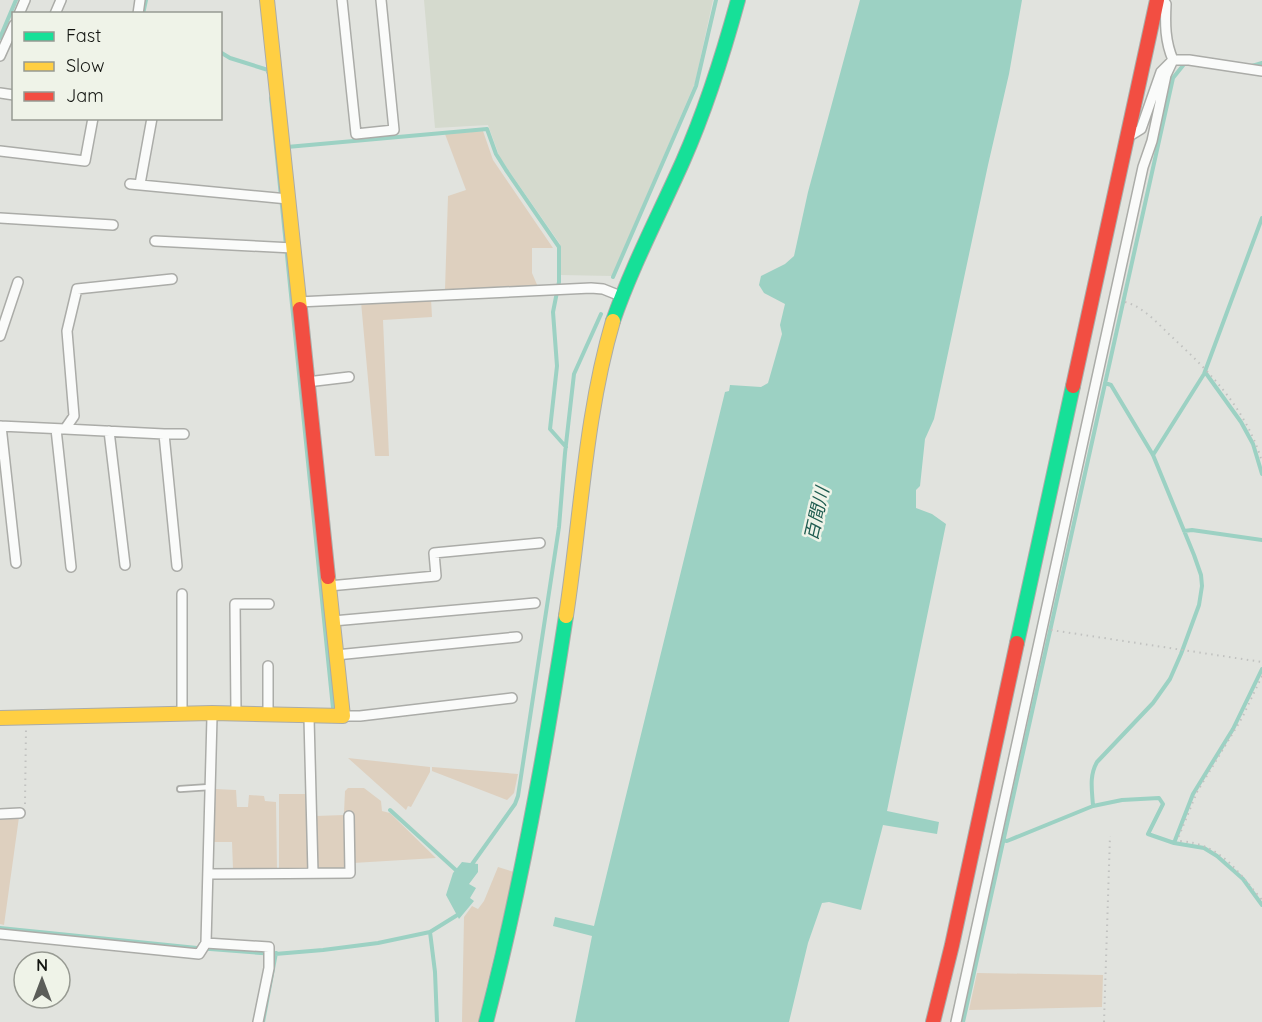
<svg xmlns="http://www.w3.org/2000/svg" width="1262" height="1022" font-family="Quicksand,'Noto Sans JP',sans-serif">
<rect width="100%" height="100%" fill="#e1e3de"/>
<path fill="#d5dace" d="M424,0H713L695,83L612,276L561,275L560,244L500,158L488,125L435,128Z"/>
<path fill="#ded0bf" d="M483,131L493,160L553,248H532V273L538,287L445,290L448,196L466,190L445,134Z
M431,299L432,317L383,320L389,456H375L361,302Z
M348,758L430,767V772L411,807L408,806L406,810Z
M432,767L518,774L514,793L507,800L432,771Z
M348,788H364L381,801L382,811L390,813L436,858L353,863L351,813H344L345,791Z
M215,789L236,790L237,807H248L249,795L264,796L265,801L276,802L277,871L233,869L232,842H213Z
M279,794H307L310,867L307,869H279Z
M345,815L346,866L344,869H318L316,866L315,816Z
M0,817H19L4,925L0,924Z
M498,867L514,872L478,1022H462L464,917L472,906L478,909L484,901Z
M977,973L1103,975L1102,1007L969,1010Z"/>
<path fill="#9cd1c3" d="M860,0H1022L1009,74L988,165L934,419L925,439L920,486L916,490V508L932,514L946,524L887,811L939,822L937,834L883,825L861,910L829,902L822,903L808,943L789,1022H575L592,936L553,926L555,917L594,926L725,392L729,391L730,385L761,387L768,383L782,334L780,325L785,304L764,293L759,285L761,276L785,264L794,256L808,192Z
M462,862L478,864V872L469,884L476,888L470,898L474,901L459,919L446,895L453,873Z"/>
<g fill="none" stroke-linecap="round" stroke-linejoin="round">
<path stroke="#9cd1c3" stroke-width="4" d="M143,14L146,0
M0,38L16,0
M220,52L230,58L268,70V72
M1252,66L1262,63
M271,98L333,708
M287,147L487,129L496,154L506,170L559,247V282L553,312L557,366L550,429L566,447
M613,277L696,86L716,0
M1205,372L1241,422L1253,444L1262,474
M1153,455L1204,374L1262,218
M1184,531L1192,530L1262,540
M1093,806C1092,790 1089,776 1097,762L1153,703L1170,679L1181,654L1199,605L1202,586L1201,575L1194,555L1153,455L1111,385L1105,383
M390,810L458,872
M1001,840L1007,841L1093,806L1122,800L1159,798L1163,804L1148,834L1174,843L1204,848L1217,856L1243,879L1262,905
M1174,843L1193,794L1233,729L1262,669
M470,867L515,804L518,796L559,527L565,453L574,374L601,314
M0,928L197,948L275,954L323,950L378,943L430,932L459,914
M430,932L435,972L437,1022
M263,1022L276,953
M963,1022L1173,78L1185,63"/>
<defs>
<path id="lane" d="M180,789L210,787"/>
<path id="street" d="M342,0L356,134L394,130L381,0
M19,14L25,0
M55,14L61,0
M138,14L140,0
M0,56L14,25
M0,93L14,95
M1128,137L1141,129L1161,72L1173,60H1189L1262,71
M0,151L85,161L93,118
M130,184L288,199
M140,184L152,118
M0,218L113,225
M155,241L293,248
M298,302L591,288L603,289L623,297
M0,336L18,282
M307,382L349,377
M0,426L65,429L74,416L67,331L77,289L172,279
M1,426L16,563
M56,429L71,567
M65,429L164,434L177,566
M109,431L125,565
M164,434H184
M329,586L436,576L434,553L540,543
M182,594V713
M333,621L535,603
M336,655L517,637
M268,666V714
M236,713L235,604H269
M343,716H360L512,698
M309,718L313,873
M0,814L20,813
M208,874L350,873L349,816
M0,934L199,954L206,943L212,717
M206,943L269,947V968L258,1022
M956,1022L1143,167L1152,141L1166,75L1173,60C1165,41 1165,24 1166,4L1163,0"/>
<path id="fast" d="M613,321C632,266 659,215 683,161C706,109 723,55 738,0
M1017,643L1073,386
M486,1022C521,888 545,753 566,616"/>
<path id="slow" d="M267,0L300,309
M566,616C581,519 585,416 613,321
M0,718L212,713L343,716L328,577"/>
<path id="jam" d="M300,309L328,577
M1073,386L1157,0
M933,1022L952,945L1017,643"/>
</defs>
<use href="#lane" stroke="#abaca8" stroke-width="8"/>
<use href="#street" stroke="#abaca8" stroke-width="12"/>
<use href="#fast" stroke="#abaca8" stroke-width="16"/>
<use href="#slow" stroke="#abaca8" stroke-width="16"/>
<use href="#jam" stroke="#abaca8" stroke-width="16"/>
<path stroke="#c1c2c0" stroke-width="2" stroke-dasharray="1.5 4.5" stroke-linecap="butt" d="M1125,302C1144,307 1158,324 1172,337C1211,373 1247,410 1262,462
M1051,630L1262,662
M1262,676L1242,718L1197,792L1179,836L1180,841C1221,844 1237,871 1262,900
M25,804L26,728
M1104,1022L1110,836"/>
<use href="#lane" stroke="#fafbfa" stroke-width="4.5"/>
<use href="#street" stroke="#fafbfa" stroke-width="9"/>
<use href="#fast" stroke="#16e098" stroke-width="14"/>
<use href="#slow" stroke="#ffcf43" stroke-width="14"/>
<use href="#jam" stroke="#f24e42" stroke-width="14"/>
</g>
<g text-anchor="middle" stroke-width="5" stroke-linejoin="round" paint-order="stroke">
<g font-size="18" font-style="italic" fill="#1f5c50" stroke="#eff3e8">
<text transform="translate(817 514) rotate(-77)" y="6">百間川</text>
</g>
</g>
<rect x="12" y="12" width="210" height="108" fill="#eff3e8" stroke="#979a92" stroke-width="1.5"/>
<rect x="24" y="32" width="30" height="9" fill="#16e098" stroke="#979a92" stroke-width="1.5"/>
<text x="66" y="42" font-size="18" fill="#131511">Fast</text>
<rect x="24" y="62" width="30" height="9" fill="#ffcf43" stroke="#979a92" stroke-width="1.5"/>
<text x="66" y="72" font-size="18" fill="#131511">Slow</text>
<rect x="24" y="92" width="30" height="9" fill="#f24e42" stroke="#979a92" stroke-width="1.5"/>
<text x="66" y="102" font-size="18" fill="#131511">Jam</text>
<g transform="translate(42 980)"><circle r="28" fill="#eff3e8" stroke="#979a92" stroke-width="1.5"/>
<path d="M0-4.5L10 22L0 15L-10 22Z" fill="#5b5d59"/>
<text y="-9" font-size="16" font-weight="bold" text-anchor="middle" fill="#131511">N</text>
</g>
</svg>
